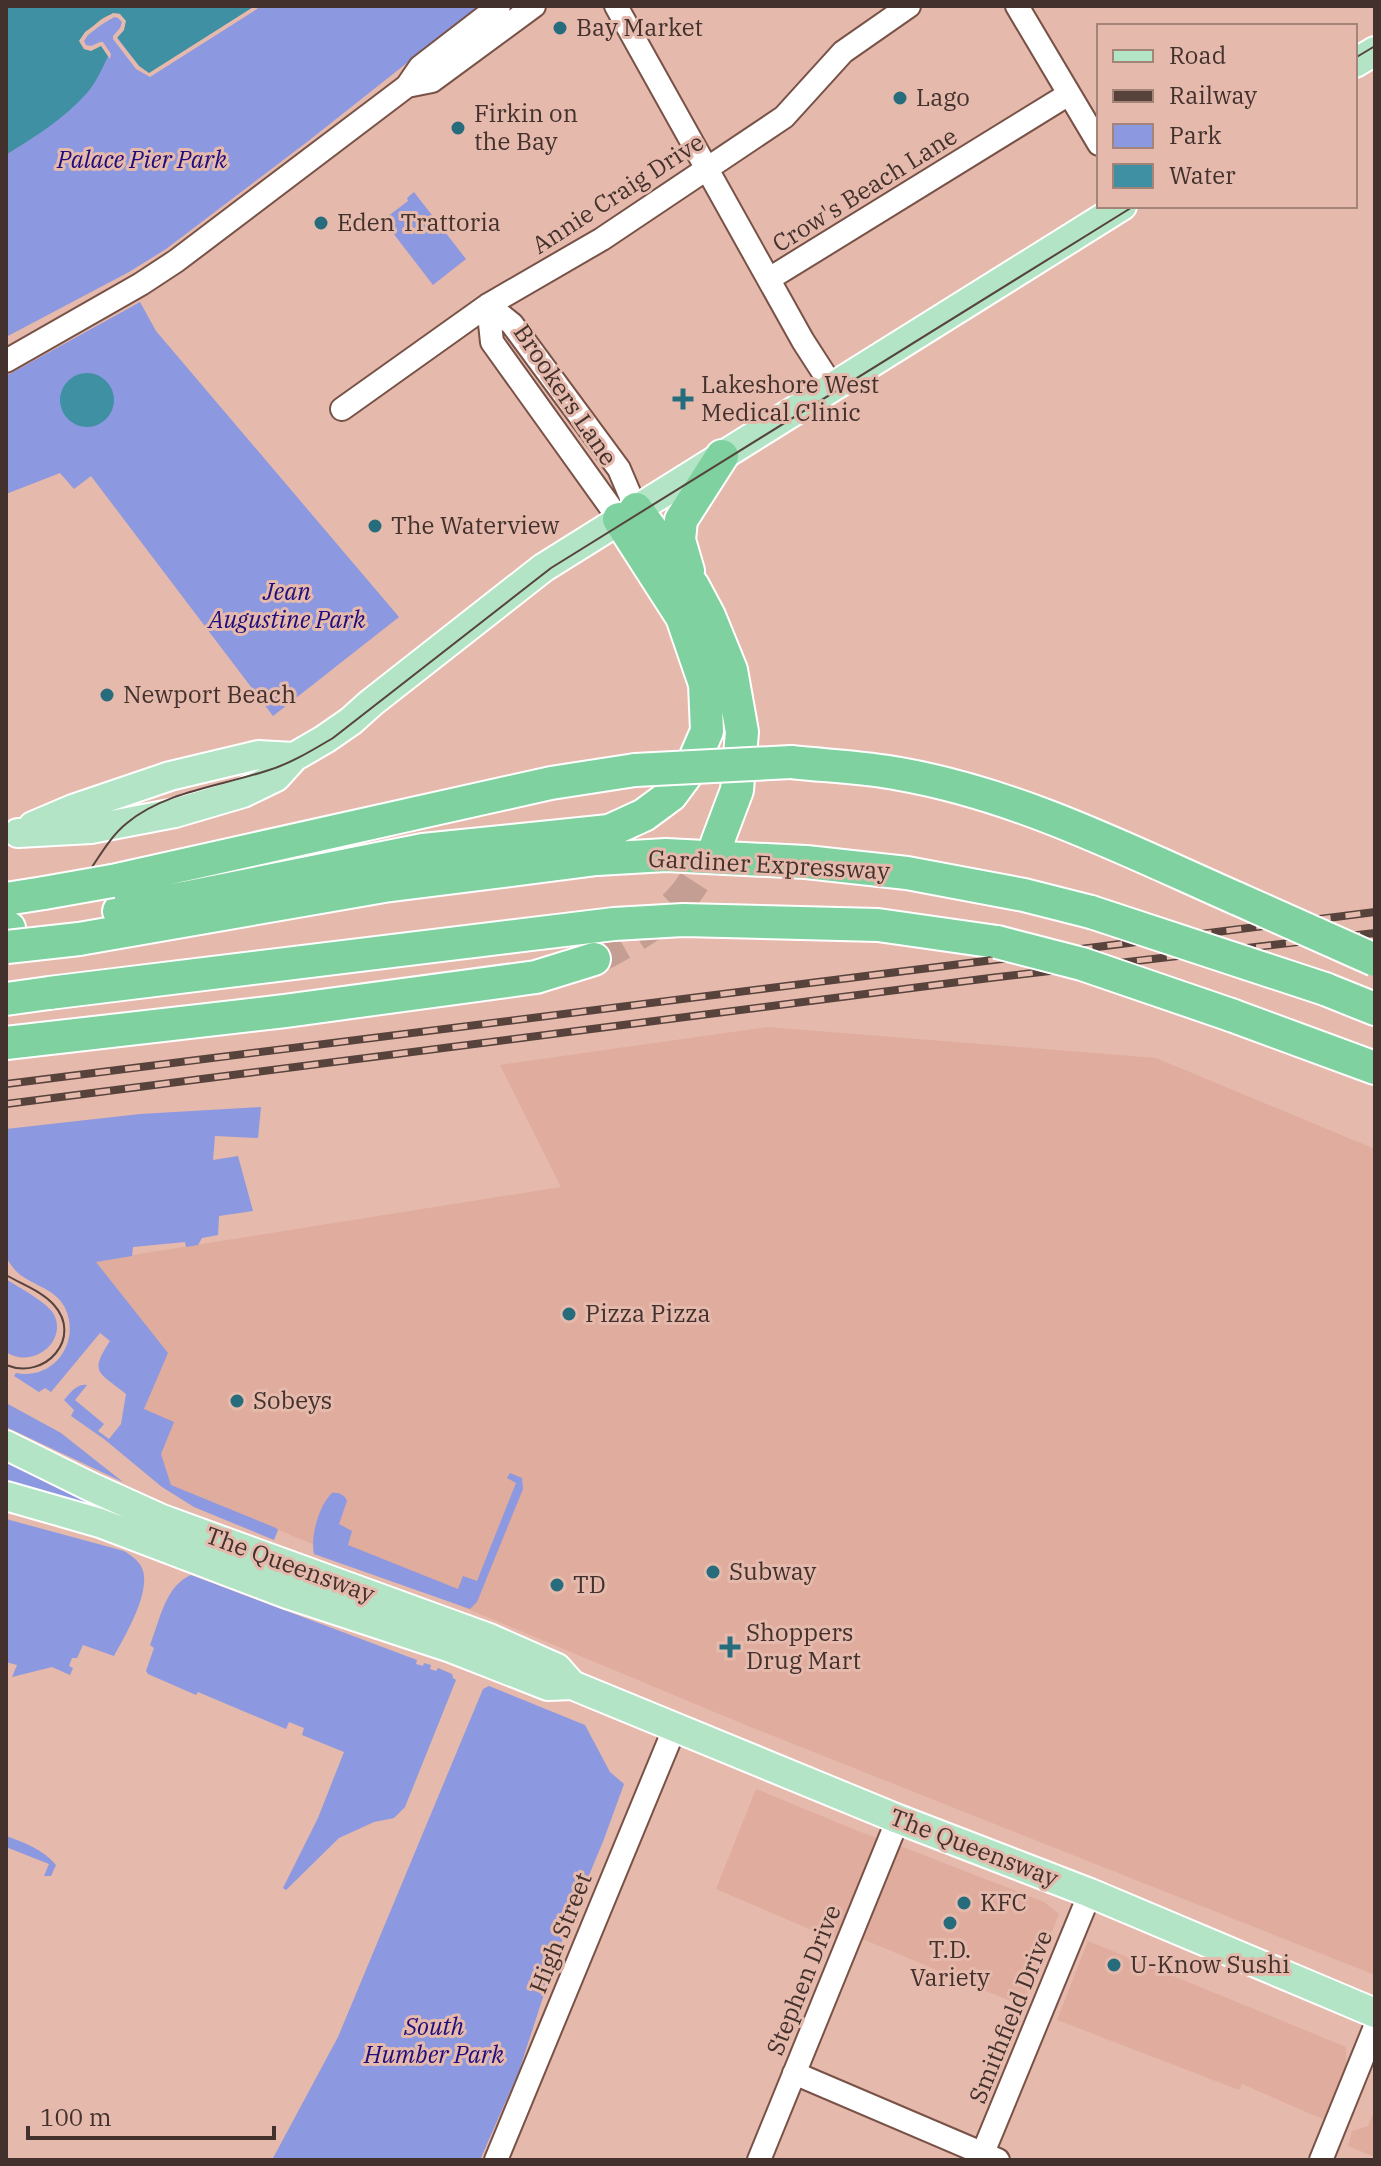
<svg xmlns="http://www.w3.org/2000/svg" width="1381" height="2166" font-family="'IBM Plex Serif',serif">
<rect width="100%" height="100%" fill="#e5b9ac"/>
<path fill="#e0ac9d" d="M767,1027L1156,1058L1375,1149V1975L748,1726L171,1485L161,1454L144,1410L153,1384L95,1261L561,1187L500,1065Z
M756,1789L858,1831L908,1849L1044,1902L1059,1914L1022,2006L865,1940L828,1937L716,1889Z
M1088,1941L1346,2047V2067L1327,2121L1242,2084L1239,2090L1057,2020Z
M1375,2109V2157L1348,2146L1352,2131L1368,2126Z"/>
<path fill="#8c98df" d="M255,6H479L307,142L166,249L129,272L6,337V155L38,134L91,51L79,41L85,32L120,14L124,30L149,73Z
M414,192L466,259L433,285L383,220L408,201L407,198Z
M140,302L156,331L399,617L273,716L91,476L74,489L60,473L6,494V376Z
M261,1107L258,1138L215,1136L213,1160L238,1156L253,1211L219,1216L218,1235L202,1238L198,1245L186,1247L185,1242L133,1247L132,1256L96,1262L168,1353L144,1409L174,1422L161,1454L171,1485L276,1528L278,1530L274,1540L194,1507L162,1487L104,1439L71,1416L74,1410L64,1400C70,1393 77,1383 87,1385L75,1400L104,1424L98,1431L109,1439L121,1424L126,1394C100,1372 88,1374 110,1341L100,1333L51,1392L45,1388L39,1392L14,1376L16,1373C53,1380 80,1344 66,1310C57,1288 32,1286 17,1272C13,1268 9,1262 6,1257V1129L140,1114Z
M6,1279C19,1288 44,1300 53,1313C69,1340 34,1370 6,1352Z
M6,1403L61,1433L123,1482L6,1427Z
M6,1455L148,1524L6,1486Z
M510,1473L522,1478L523,1489L477,1602L470,1609L314,1554C310,1537 319,1505 332,1493C339,1492 345,1495 347,1501L339,1524L352,1531L348,1545L458,1589L463,1576L477,1581L516,1483L507,1478Z
M6,1519L124,1551C132,1556 138,1560 142,1568C152,1591 125,1636 114,1656L83,1645L77,1658H72L69,1666L73,1668L70,1675L52,1667L12,1677L17,1665L6,1662Z
M191,1575L417,1660L416,1664L423,1666L424,1663L431,1665L430,1669L436,1671L438,1668L452,1674L453,1678L456,1680L405,1807L394,1818L374,1822L339,1838L286,1890L283,1888L318,1818L344,1752L302,1735L304,1728L289,1722L286,1729L198,1692L196,1695L148,1674L146,1671L154,1648L150,1645C160,1620 165,1586 191,1575Z
M489,1686L585,1725L610,1772L624,1784L604,1839L559,1948L519,2071L480,2160H272L338,2037L483,1689Z
M6,1836C25,1843 43,1849 56,1865L51,1876H44L49,1864L6,1847Z"/>
<path fill="#3f90a3" d="M6,6H255L149,74L139,66L117,37L124,30L120,14C103,12 90,30 80,41L84,49L91,50L101,45L108,56C102,69 96,83 86,94C64,119 34,137 6,155Z
M60 400a27 27 0 1 1 54 0a27 27 0 1 1-54 0Z"/>
<path fill="#e5b9ac" d="M255,6H259L257,9L150,77L136,69L113,39V36L120,28L122,22L118,18L114,17L101,25L88,35L84,41L86,45L91,46L100,42H103L111,54L110,59L101,46L91,51L84,49L79,41L85,32L99,22L113,13L120,14L126,21L124,30L117,38L139,66L149,73Z"/>
<g fill="none" stroke-linecap="round" stroke-linejoin="round">
<path stroke="#c49e92" stroke-width="32" stroke-dasharray="32 16" stroke-linecap="butt" d="M594,959C628,941 662,923 687,892C698,877 707,859 717,843"/>
<defs>
<path id="minor" d="M616,6L803,341L832,386
M1017,6L1099,144
M407,86L432,81L534,6
M769,279L1069,94
M488,305L492,342L619,519
M488,305L512,324L619,469L636,509
M6,361L141,284L176,261L407,86L420,67L499,6
M342,409L488,305L602,239L784,117L843,52L909,6
M794,2073L998,2160
M496,2160L675,1727
M759,2160L898,1819
M980,2160L1090,1893
M1321,2160L1375,2027"/>
<path id="major" d="M1355,63L1375,51
M33,826L73,809L170,776L258,755L294,757
M18,833L91,829L175,813L243,793L276,777L294,757L325,739L351,721L371,703L543,568L1122,206
M6,1445L89,1486L162,1519L489,1638L557,1668L572,1685
M6,1496L100,1523L287,1594L451,1648L548,1686L572,1685L898,1819L1090,1893L1375,2013"/>
<path id="highway" d="M636,509L693,586L709,616L731,670L742,732L737,790L717,843
M688,571L679,540L681,520L722,456
M791,762C827,766 865,767 900,774C1019,795 1129,851 1238,899
M112,881L551,783L635,770
M6,899L44,893
M119,911L423,850L609,831L644,815L671,795L691,768L707,731L705,684L682,617L619,519
M6,929L9,928
M79,939L384,886L597,859L666,855L806,862L907,873L1024,895L1091,912
M1325,989L1375,1009
M49,993L614,924L683,920L878,925L997,942
M1231,1015L1375,1068
M6,1043L285,1011L536,977L594,959"/>
</defs>
<use href="#minor" stroke="#785247" stroke-width="26"/>
<use href="#major" stroke="#fff" stroke-width="32"/>
<use href="#highway" stroke="#fff" stroke-width="36"/>
<use href="#minor" stroke="#fff" stroke-width="22"/>
<use href="#major" stroke="#b2e4c5" stroke-width="28"/>
<use href="#highway" stroke="#7fd29f" stroke-width="32"/>
<path stroke="#57423c" stroke-width="2" d="M1355,58L1375,46
M92,867C102,852 112,835 127,823C164,792 220,786 266,771C290,764 311,751 333,738L551,568L1134,206
M6,1275C21,1284 42,1291 54,1305C83,1337 46,1381 6,1365"/>
<defs>
<path id="rail" d="M6,1084L1375,912
M6,1104L990,978L1375,933"/>
</defs>
<use href="#rail" stroke="#57423c" stroke-width="8"/>
<use href="#rail" stroke="#e5b9ac" stroke-width="5" stroke-dasharray="15" stroke-linecap="butt"/>
<defs>
<path id="highway-bridge" d="M635,770L791,762
M44,893L112,881
M1238,899L1375,960
M1091,912L1325,989
M997,942L1082,964L1231,1015
M7,947L79,939
M6,999L49,993"/>
</defs>
<use href="#highway-bridge" stroke="#fff" stroke-width="36" stroke-linecap="butt"/>
<use href="#highway-bridge" stroke="#7fd29f" stroke-width="32"/>
</g>
<g fill="#276c7c" stroke="#e5b9ac" stroke-width="3">
<circle cx="560" cy="28" r="8"/>
<circle cx="900" cy="98" r="8"/>
<circle cx="458" cy="128" r="8"/>
<circle cx="321" cy="223" r="8"/>
<path d="M679 387h8v8h8v8h-8v8h-8v-8h-8v-8h8z"/>
<circle cx="375" cy="526" r="8"/>
<circle cx="107" cy="695" r="8"/>
<circle cx="569" cy="1314" r="8"/>
<circle cx="237" cy="1401" r="8"/>
<circle cx="713" cy="1572" r="8"/>
<circle cx="557" cy="1585" r="8"/>
<path d="M726 1635h8v8h8v8h-8v8h-8v-8h-8v-8h8z"/>
<circle cx="964" cy="1903" r="8"/>
<circle cx="950" cy="1923" r="8"/>
<circle cx="1114" cy="1965" r="8"/>
</g>
<g text-anchor="middle" stroke-width="6" stroke-linejoin="round" paint-order="stroke">
<g font-size="24" fill="#42312c" stroke="#e5b9ac" text-anchor="start">
<text x="576" y="36">Bay Market</text>
<text x="916" y="106">Lago</text>
<text x="474" y="122">Firkin on<tspan x="474" dy="28">the Bay</tspan></text>
<text x="337" y="231">Eden Trattoria</text>
<text x="701" y="393">Lakeshore West<tspan x="701" dy="28">Medical Clinic</tspan></text>
<text x="391" y="534">The Waterview</text>
<text x="123" y="703">Newport Beach</text>
<text x="585" y="1322">Pizza Pizza</text>
<text x="253" y="1409">Sobeys</text>
<text x="729" y="1580">Subway</text>
<text x="573" y="1593">TD</text>
<text x="746" y="1641">Shoppers<tspan x="746" dy="28">Drug Mart</tspan></text>
<text x="980" y="1911">KFC</text>
<text x="950" y="1958" text-anchor="middle">T.D.<tspan x="950" dy="28">Variety</tspan></text>
<text x="1130" y="1973">U-Know Sushi</text>
</g>
<g font-size="24" font-style="italic" fill="#200d7d" stroke="#e5b9ac">
<text x="142" y="168">Palace Pier Park</text>
<text x="287" y="600">Jean<tspan x="287" dy="28">Augustine Park</tspan></text>
<text x="434" y="2035">South<tspan x="434" dy="28">Humber Park</tspan></text>
</g>
<g font-size="24" fill="#42312c" stroke="#e5b9ac">
<text transform="translate(865 190) rotate(-32)" y="8">Crow's Beach Lane</text>
<text transform="translate(618 194) rotate(-33)" y="8">Annie Craig Drive</text>
<text transform="translate(565 395) rotate(56)" y="8">Brookers Lane</text>
<text transform="translate(769 865) rotate(3)" y="8">Gardiner Expressway</text>
<text transform="translate(290 1565) rotate(20)" y="8">The Queensway</text>
<text transform="translate(974 1848) rotate(21)" y="8">The Queensway</text>
<text transform="translate(561 1933) rotate(-68)" y="8">High Street</text>
<text transform="translate(804 1980) rotate(-68)" y="8">Stephen Drive</text>
<text transform="translate(1011 2017) rotate(-68)" y="8">Smithfield Drive</text>
</g>
</g>
<rect width="1381" height="2166" fill="none" stroke="#42312c" stroke-width="16"/>
<rect x="1097" y="24" width="260" height="184" fill="#e5b9ac" stroke="#a48379" stroke-width="2"/>
<rect x="1113" y="50" width="40" height="12" fill="#b2e4c5" stroke="#a48379" stroke-width="2"/>
<text x="1169" y="64" font-size="24" fill="#42312c">Road</text>
<rect x="1113" y="90" width="40" height="12" fill="#57423c" stroke="#a48379" stroke-width="2"/>
<text x="1169" y="104" font-size="24" fill="#42312c">Railway</text>
<rect x="1113" y="124" width="40" height="24" fill="#8c98df" stroke="#a48379" stroke-width="2"/>
<text x="1169" y="144" font-size="24" fill="#42312c">Park</text>
<rect x="1113" y="164" width="40" height="24" fill="#3f90a3" stroke="#a48379" stroke-width="2"/>
<text x="1169" y="184" font-size="24" fill="#42312c">Water</text>
<path d="M28 2126v12h246v-12" fill="none" stroke="#42312c" stroke-width="4"/>
<text x="40" y="2126" font-size="24" fill="#42312c" stroke="#e5b9ac" stroke-width="6" paint-order="stroke">100 m</text>
</svg>
